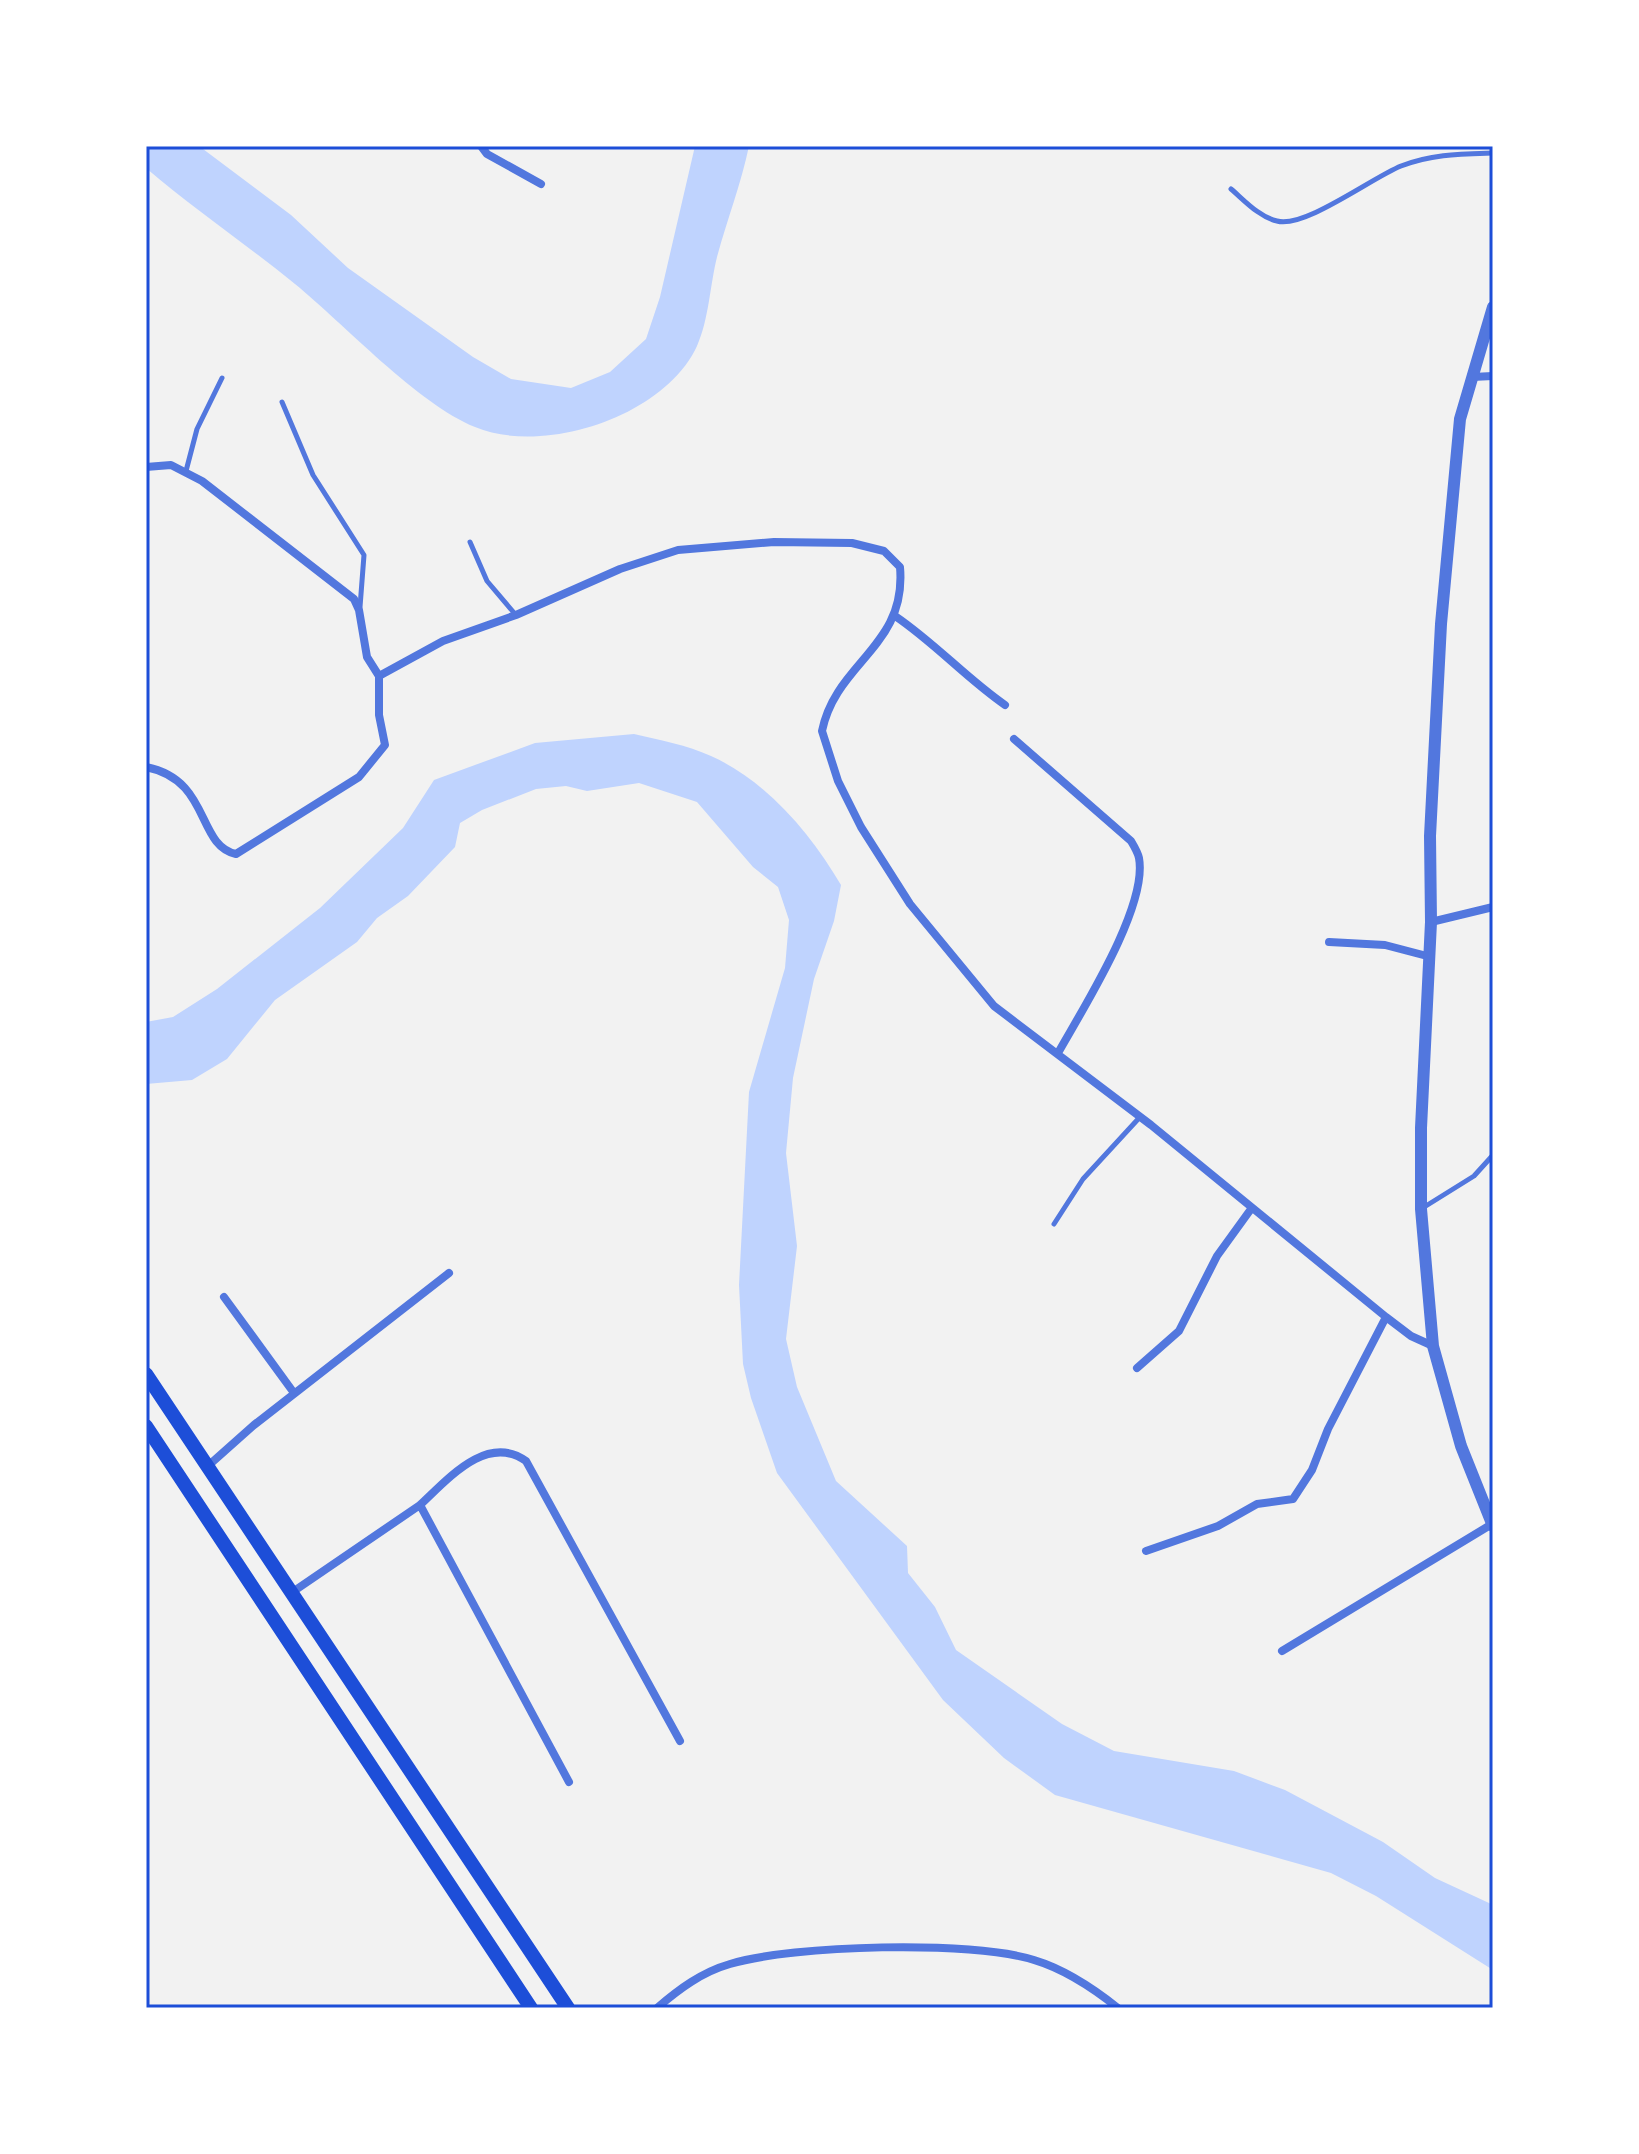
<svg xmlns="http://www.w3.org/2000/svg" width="1639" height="2154" font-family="Georgia,serif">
<rect width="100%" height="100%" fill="#f2f2f2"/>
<path fill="#bfd3fe" d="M146,146H199L291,215L348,268L473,357L511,379L571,388L610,372L646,339L660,297L695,146H749C741,184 727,220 717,257C710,285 709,319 697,346C665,416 544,456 475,427C418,404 344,324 295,284C246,244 194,209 146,168Z
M634,734C660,740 687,745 711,756C767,781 811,834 841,885L834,921L814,979L793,1078L786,1153L797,1246L786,1339L797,1387L836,1481L907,1546L908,1573L935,1607L956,1650L1062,1724L1114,1751L1234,1771L1285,1790L1383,1842L1435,1878L1489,1903L1493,1906V1970L1376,1896L1331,1873L1055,1795L1004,1758L943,1700L777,1473L751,1398L743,1364L739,1285L749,1092L785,968L789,920L778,887L753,867L697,802L639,783L587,791L566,786L536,789L482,810L460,823L455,847L408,896L377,918L357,942L275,1000L227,1059L192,1080L146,1084V1022L173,1017L217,989L320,908L403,828L434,780L535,743Z"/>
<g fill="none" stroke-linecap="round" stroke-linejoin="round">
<path stroke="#5277de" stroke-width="5" d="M1231,189C1244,200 1259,217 1277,221C1304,229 1373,177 1401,166C1432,154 1460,154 1493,153
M282,402L313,475L364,555L360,607
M186,471L197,429L222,378
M470,542L487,581L515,614
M1421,1209L1474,1176L1493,1155
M1054,1224L1083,1179L1140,1117"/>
<path stroke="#5277de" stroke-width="8" d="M481,146L487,154L541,184
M1472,377L1493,376
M146,467L171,465L202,481L354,599L359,610L367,657L379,676V715L385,745L359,777L236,854C196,845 211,780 146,767
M895,616C935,643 966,678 1005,705
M379,676L443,641L516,615L620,569L678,550L774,542L852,543L884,551L900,567C907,647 836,662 822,731L838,781L861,827L910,904L994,1006L1151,1125L1386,1317L1411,1336L1433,1346
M1014,739L1131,841C1134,846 1138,853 1139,858C1148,907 1082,1010 1058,1053
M1431,922L1493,907
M1329,942L1385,945L1427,956
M224,1297L294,1393
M1137,1368L1179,1331L1217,1256L1251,1209
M209,1465L254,1425L449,1273
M420,1505C448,1479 487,1433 526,1461L680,1741
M1146,1551L1218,1526L1257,1504L1293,1499L1312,1470L1328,1429L1386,1317
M294,1591L420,1505L569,1782
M1282,1651L1492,1524
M657,2008C679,1989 702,1972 730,1964C792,1945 972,1940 1034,1960C1064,1969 1093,1988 1118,2008"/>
<path stroke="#5277de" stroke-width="12" d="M1493,307L1460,419L1441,624L1430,836L1431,922L1421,1128V1209L1433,1346L1461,1446L1493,1526"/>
<path stroke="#1d4ed8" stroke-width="14" d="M146,1374L568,2008
M146,1426L531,2008"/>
</g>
<rect width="1639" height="2154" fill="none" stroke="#ffffff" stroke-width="296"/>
<rect x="148" y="148" width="1343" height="1858" fill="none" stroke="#1d4ed8" stroke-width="3"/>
</svg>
